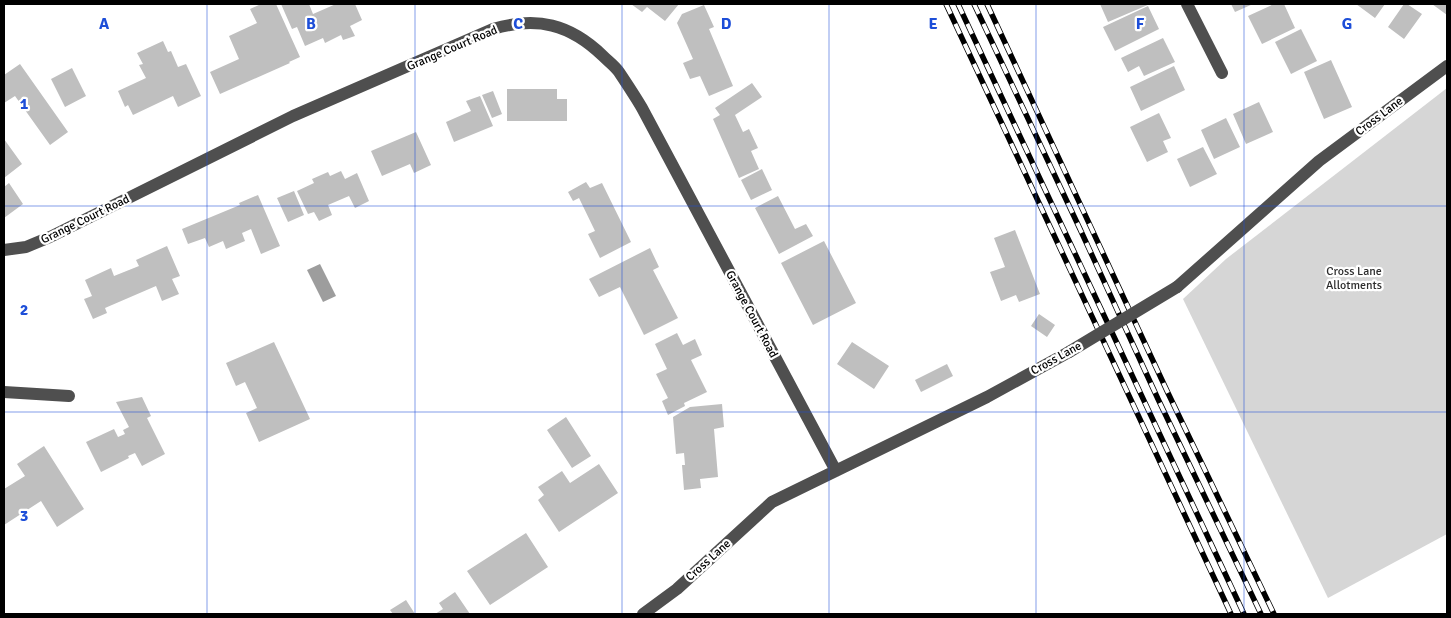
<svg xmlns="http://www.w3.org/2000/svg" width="1451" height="618" font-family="Signika,sans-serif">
<rect width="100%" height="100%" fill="#fff"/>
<path fill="#d6d6d6" d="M1447,88V534L1328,598L1183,299L1226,259Z"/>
<path fill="#9d9d9d" d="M320,264L336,296L323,302L307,270Z"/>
<path fill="#bfbfbf" d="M261,4H276L300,57L289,62L290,63L220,94L210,72L239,59L229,36L257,23L250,9Z
M281,4H309L313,14L336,4H355L362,20L350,26L355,36L343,40L341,35L325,43L323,38L305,46L297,27L292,29Z
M631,4H679L665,21L647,7L642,12Z
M1100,4H1150L1108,22Z
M1231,4H1253L1235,12Z
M1274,4H1284L1295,28L1262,44L1248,16Z
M1356,4H1385L1375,18Z
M1404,4H1407L1422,14L1404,39L1388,27Z
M1432,4H1447V15Z
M704,5L714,27L709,29L733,86L709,96L700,76L690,79L683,63L693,59L677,23L682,14Z
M1148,6L1159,29L1115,51L1103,27Z
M1301,29L1317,61L1291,74L1275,42Z
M1163,38L1175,62L1144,76L1139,66L1128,72L1121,58Z
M163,41L168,52L171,51L178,67L186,64L201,96L178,107L173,96L133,115L128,105L125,107L118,91L146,78L139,65L143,64L137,53Z
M1331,60L1352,107L1324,119L1304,72Z
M20,64L68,132L50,145L15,96L4,103V75Z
M1174,66L1185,90L1141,111L1130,87Z
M72,68L86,96L65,107L51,79Z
M752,83L762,97L735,115L743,132L749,129L758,148L751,151L759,169L739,178L713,119L720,115L715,108Z
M507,89H557V99H567V121H507Z
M493,91L502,114L492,118L482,95Z
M480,96L493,126L454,142L446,122L471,111L466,101Z
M1259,102L1273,132L1246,144L1233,114Z
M1159,113L1171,138L1163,141L1168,152L1147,162L1130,127Z
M1226,118L1240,147L1214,159L1201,130Z
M416,132L431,165L414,173L410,164L382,176L371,151Z
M4,139L22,164L4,178Z
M1203,147L1217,174L1190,187L1177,159Z
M762,169L772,190L751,200L741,180Z
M341,171L345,179L357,173L369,201L355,208L349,196L328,205L332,215L319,221L314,212L308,214L297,191L314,183L312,179L328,172L330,176Z
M586,182L590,188L602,183L631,242L600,258L588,234L595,231L579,198L573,201L568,192Z
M9,183L23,204L4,218V187Z
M294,191L304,215L288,222L277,198Z
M258,195L280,246L261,254L251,229L242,233L245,241L226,249L223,241L209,247L205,238L188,244L182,229L240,205L239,203Z
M778,196L795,229L806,224L813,236L779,254L755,208Z
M1015,230L1040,294L1019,302L1016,295L1001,301L990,272L1005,267L994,238Z
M824,241L856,303L813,325L781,263Z
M167,246L180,276L172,279L179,294L162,301L156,286L105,308L107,313L93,319L84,299L92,296L85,280L111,268L114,276L139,266L136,260Z
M650,248L659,267L653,270L678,318L644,335L620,287L599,297L589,279Z
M1039,314L1055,325L1047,337L1031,326Z
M677,333L683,345L695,339L702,355L691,360L707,392L684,403L685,406L668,415L662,401L668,398L656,374L667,369L655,344Z
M274,342L310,419L259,442L246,413L257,408L245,382L236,386L226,363Z
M852,342L889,366L874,389L837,364Z
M947,364L953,376L921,392L915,380Z
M142,397L151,416L147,418L165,454L142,466L135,453L128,456L129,458L101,472L86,442L114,429L118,437L125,434L123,430L129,427L116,402Z
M722,404L724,427L714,429L718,477L700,479L701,488L684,490L682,465H685L684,453L676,454L673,417L690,407Z
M566,417L591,456L572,468L547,430Z
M44,446L84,509L57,527L41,501L4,525V489L25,476L17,464Z
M599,464L618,493L559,532L538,500L544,495L538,487L562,471L570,483Z
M526,533L548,567L490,605L467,571Z
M455,592L470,614H435L443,609L439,603Z
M406,600L415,614H393L390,610Z"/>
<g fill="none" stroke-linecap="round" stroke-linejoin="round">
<path stroke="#4f4f4f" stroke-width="12" d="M1187,4L1222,73
M4,250L26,247L50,237L293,116L493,29C537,16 570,24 603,56C608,61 615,66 619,72C627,84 635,96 642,108L836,471
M1177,287L1319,161L1447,66
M4,392L69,396
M643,614L677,589L772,502L987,397L1069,352"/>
<defs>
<path id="rail" d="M946,4L1231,614
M958,4L1244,614
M974,4L1080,229L1158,399L1261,614
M987,4L1168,393L1274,614"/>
</defs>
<use href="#rail" stroke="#000" stroke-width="5.5"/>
<use href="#rail" stroke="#fff" stroke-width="4" stroke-dasharray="11" stroke-linecap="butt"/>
<path stroke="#4f4f4f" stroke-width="12" d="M1069,352L1177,287"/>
</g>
<path fill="none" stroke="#1d4ed8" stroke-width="1" stroke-opacity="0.55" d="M207,4V614M415,4V614M622,4V614M829,4V614M1036,4V614M1244,4V614M4,206H1447M4,412H1447"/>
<g text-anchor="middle" stroke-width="4.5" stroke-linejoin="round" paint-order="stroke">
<g font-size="12" fill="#000" stroke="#fff">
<text transform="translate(452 48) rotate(-23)" y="4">Grange Court Road</text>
<text transform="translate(1379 116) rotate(-37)" y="4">Cross Lane</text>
<text transform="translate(85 219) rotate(-26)" y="4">Grange Court Road</text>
<text transform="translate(752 314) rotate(62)" y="4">Grange Court Road</text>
<text transform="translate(1056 358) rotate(-29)" y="4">Cross Lane</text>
<text transform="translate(708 560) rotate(-42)" y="4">Cross Lane</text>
</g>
<g font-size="12" fill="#2d2d2d" stroke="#fff">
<text x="1354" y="275">Cross Lane<tspan x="1354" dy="14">Allotments</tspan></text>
</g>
</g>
<g font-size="16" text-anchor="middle" font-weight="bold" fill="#1d4ed8" stroke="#fff" stroke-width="4.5" stroke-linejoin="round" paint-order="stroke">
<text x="104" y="29">A</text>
<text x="311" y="29">B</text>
<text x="518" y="29">C</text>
<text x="726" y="29">D</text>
<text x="933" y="29">E</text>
<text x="1140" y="29">F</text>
<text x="1347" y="29">G</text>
<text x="24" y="109">1</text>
<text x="24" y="315">2</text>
<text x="24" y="521">3</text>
</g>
<rect width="1451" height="618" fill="none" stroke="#000000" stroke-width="10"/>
</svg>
